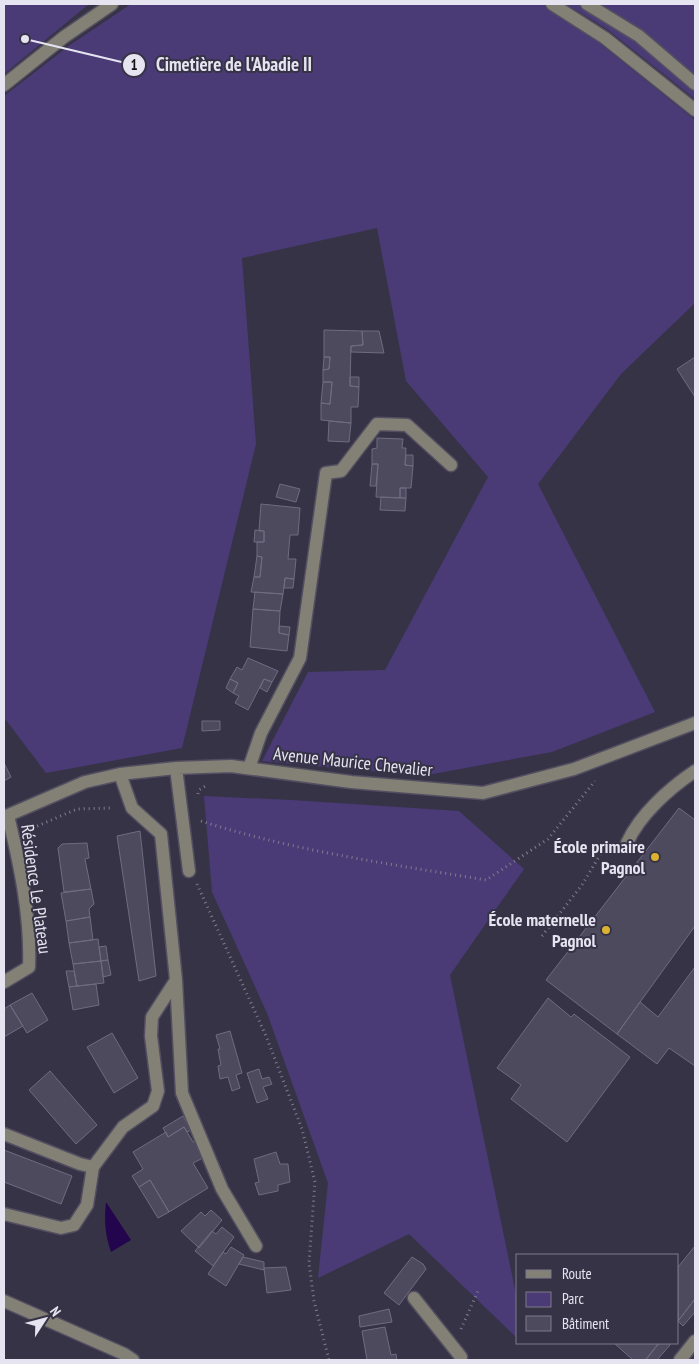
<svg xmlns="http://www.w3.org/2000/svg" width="699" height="1364" font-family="'PT Sans Narrow',sans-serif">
<rect width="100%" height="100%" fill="#373346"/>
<path fill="#4a3b77" d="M4,4H89L4,74Z
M131,4H542L598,42L695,120V303L621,374L538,484L655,712L552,752L422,776L262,761L308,672L385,670L488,477L406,381L377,228L242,258L256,444L182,748L46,773L6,720H4V96L70,45Z
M566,4H695V99L607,29Z
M204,796L291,800L459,811L524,869L450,975L518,1304V1339L409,1234L318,1278L328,1183L267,1013L212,892Z"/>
<path fill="#22054c" d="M106,1202L131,1240L111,1252C105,1235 104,1220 106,1202Z"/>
<path fill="#4d4a5e" stroke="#6f6b81" d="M324,330L362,331L363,345L351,346L350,386L359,387L358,407H351V423L321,420V403L330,404L332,382H323V370L329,369L330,357H324Z
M362,331H379L384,353L351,352V346L363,345Z
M324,357H330L329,369L323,370Z
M695,357V397L677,369Z
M350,377H359V387L350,386Z
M323,382H332L330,404L321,403Z
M329,421L351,423L349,442L328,441Z
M377,438L403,439L402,448H406L405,465L413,466L411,488H400V498L376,497L378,464H372V449L377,448Z
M406,455H413V466L405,465Z
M372,464H378L376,486H370Z
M280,484L300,489L296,502L276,497Z
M400,488H406V498H400Z
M381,497L406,498L405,511L380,510Z
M261,504L300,508L298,535H290L288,559H296L294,579L285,578L283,594L251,592L254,577H260L262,557L257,556V542H264V531H259Z
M255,530L264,531V542H254Z
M257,556L262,557L260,577H254Z
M285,578L294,579L293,588H284Z
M255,592L283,594L280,611L253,609Z
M253,609L280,611L279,633L289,635L287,651L250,647Z
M279,626L290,627L289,635L279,633Z
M248,658L278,671L272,682L264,679L248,710L235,703L239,696L233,693L238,683L230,679L237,667L242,670Z
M230,679L238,683L233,693L226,688Z
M264,679L272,682L267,692L260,688Z
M202,721H220V730L202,731Z
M4,763L11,777L4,781Z
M679,808L695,820V926L617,1034L546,980Z
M140,831L156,976L139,981L117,836Z
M87,843L89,858L85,859L91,889L64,892L58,848L62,844Z
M91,889L94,904L89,909L90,917L66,921L61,893Z
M90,917L93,940L69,943L66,921Z
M98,939L101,961L73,964L69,943Z
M106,946L108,960L101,961L99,947Z
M108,960L111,975L103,977L101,961Z
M101,961L104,983L77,986L73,964Z
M695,967V1066L669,1048L657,1064L617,1034L640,1002L658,1017Z
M66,971H74L77,986L69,987Z
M96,984L99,1005L73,1010L69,987Z
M32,993L48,1020L27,1033L10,1005Z
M548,998L571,1017L574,1014L630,1057L567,1142L511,1099L521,1085L497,1068Z
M10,1005L23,1026L4,1037V1009Z
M230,1031L242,1073L236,1075L240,1088L232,1091L228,1077L220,1079L218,1066L221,1065L218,1049H220L216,1035Z
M112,1033L138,1078L114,1093L87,1047Z
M259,1069L262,1079L269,1077L272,1084L263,1087L268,1099L257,1103L247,1073Z
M50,1071L97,1125L76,1144L29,1090Z
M183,1116L191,1130L187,1132L184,1127L168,1137L163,1128Z
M184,1127L193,1142L196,1141L202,1150L199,1152L203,1158L193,1163L208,1188L169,1212L150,1180L139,1187L132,1176L143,1169L133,1152L166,1132L168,1137Z
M4,1150L72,1176L61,1204L4,1182Z
M276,1152L280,1164H288L290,1182L278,1185V1191L259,1195L255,1183L259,1182L254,1159Z
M150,1180L169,1212L158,1218L139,1187Z
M211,1210L222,1220L199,1248L181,1231L201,1212L205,1216Z
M222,1227L234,1237L213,1266L195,1251L212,1231L216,1234Z
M695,1246V1299L678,1321V1267Z
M231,1247L244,1255L226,1286L208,1274L223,1252L226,1254Z
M243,1257L264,1262V1270L239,1264Z
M412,1257L423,1264L426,1269L399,1305L384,1293Z
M286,1267L291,1290L267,1293L264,1268Z
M695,1299V1312L683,1326L678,1321Z
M389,1309L392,1322L360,1327L359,1316Z
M385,1327L391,1355L396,1354L397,1360H367L362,1331Z
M614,1343H659L645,1360H633Z
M659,1343H668L670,1345L657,1360H646Z"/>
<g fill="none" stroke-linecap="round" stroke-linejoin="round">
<defs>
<path id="minor" d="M552,4L605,38L695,110
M587,4L639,36L695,84
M4,85L64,37L112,4
M176,768L189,871
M249,768L261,733L300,658L326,473L341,471L377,424L407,425L451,465
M120,774L132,808L161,834L176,980L182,1093L222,1189L256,1246
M4,817L85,782L120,774L176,768L231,766L351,782L483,793L574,769L695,723
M627,843C640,814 670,788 695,771
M4,982L29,967C31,917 20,865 8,816
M4,1134L80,1164L93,1167
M4,1214L61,1228L74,1225L87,1205L93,1167L123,1127L153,1106L158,1091L151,1036L152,1017L176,980
M414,1298L461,1357
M4,1301L124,1354L133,1360
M680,1360L695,1341"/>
</defs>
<use href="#minor" stroke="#534f61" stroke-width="15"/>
<path stroke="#807d8d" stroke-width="3" stroke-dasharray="1 4" stroke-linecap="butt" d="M198,794L199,790L207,785
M201,821C294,851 390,864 486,880L548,839L595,781
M28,830L77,809L113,808
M197,884L266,1036L302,1129L315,1182L309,1263L314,1301L329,1360
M542,936L582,885L609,840
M461,1329L478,1291"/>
<use href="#minor" stroke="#838076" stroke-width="12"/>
</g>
<g fill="#dcb233" stroke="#373346" stroke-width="2">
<circle cx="655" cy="857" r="5"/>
<circle cx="606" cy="930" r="5"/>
</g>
<g text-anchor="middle" stroke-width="4" stroke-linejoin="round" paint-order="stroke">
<g font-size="18" fill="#e6e4f1" stroke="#373346">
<text transform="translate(353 762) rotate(6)" y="6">Avenue Maurice Chevalier</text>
<text transform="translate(36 889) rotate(82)" y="6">Résidence Le Plateau</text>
</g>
<g font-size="18" font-weight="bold" fill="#e6e4f1" stroke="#373346" text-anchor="end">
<text x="645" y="853">École primaire<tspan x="645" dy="21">Pagnol</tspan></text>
<text x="596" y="926">École maternelle<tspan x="596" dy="21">Pagnol</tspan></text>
</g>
</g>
<path fill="none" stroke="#e6e4f1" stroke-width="2" d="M25 39L134 65"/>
<g fill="#e6e4f1" stroke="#373346" stroke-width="2">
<circle cx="25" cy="39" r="5"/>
<circle cx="134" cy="65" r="12"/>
</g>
<g font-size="15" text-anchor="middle" font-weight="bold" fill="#111">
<text x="134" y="70">1</text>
</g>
<g font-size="19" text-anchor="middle" font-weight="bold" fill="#e6e4f1" stroke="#373346" stroke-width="4" stroke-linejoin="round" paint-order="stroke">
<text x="234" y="71">Cimetière de l'Abadie II</text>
</g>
<rect width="699" height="1364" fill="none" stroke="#e6e4f1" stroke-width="10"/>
<rect x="516" y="1254" width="162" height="90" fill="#373346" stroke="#7d7a8a"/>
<rect x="526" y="1270" width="25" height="8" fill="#838076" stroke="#7d7a8a"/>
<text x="562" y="1279" font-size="15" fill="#e6e4f1">Route</text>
<rect x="526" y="1292" width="25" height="15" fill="#4a3b77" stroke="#7d7a8a"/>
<text x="562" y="1304" font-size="15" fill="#e6e4f1">Parc</text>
<rect x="526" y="1316" width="25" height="15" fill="#4d4a5e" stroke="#7d7a8a"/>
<text x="562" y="1329" font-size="15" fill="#e6e4f1">Bâtiment</text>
<g transform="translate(45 1319) rotate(54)" stroke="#373346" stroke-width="4" paint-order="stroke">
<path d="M0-4L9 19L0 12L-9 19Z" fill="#e6e4f1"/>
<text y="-8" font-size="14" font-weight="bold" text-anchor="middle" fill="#e6e4f1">N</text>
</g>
</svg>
